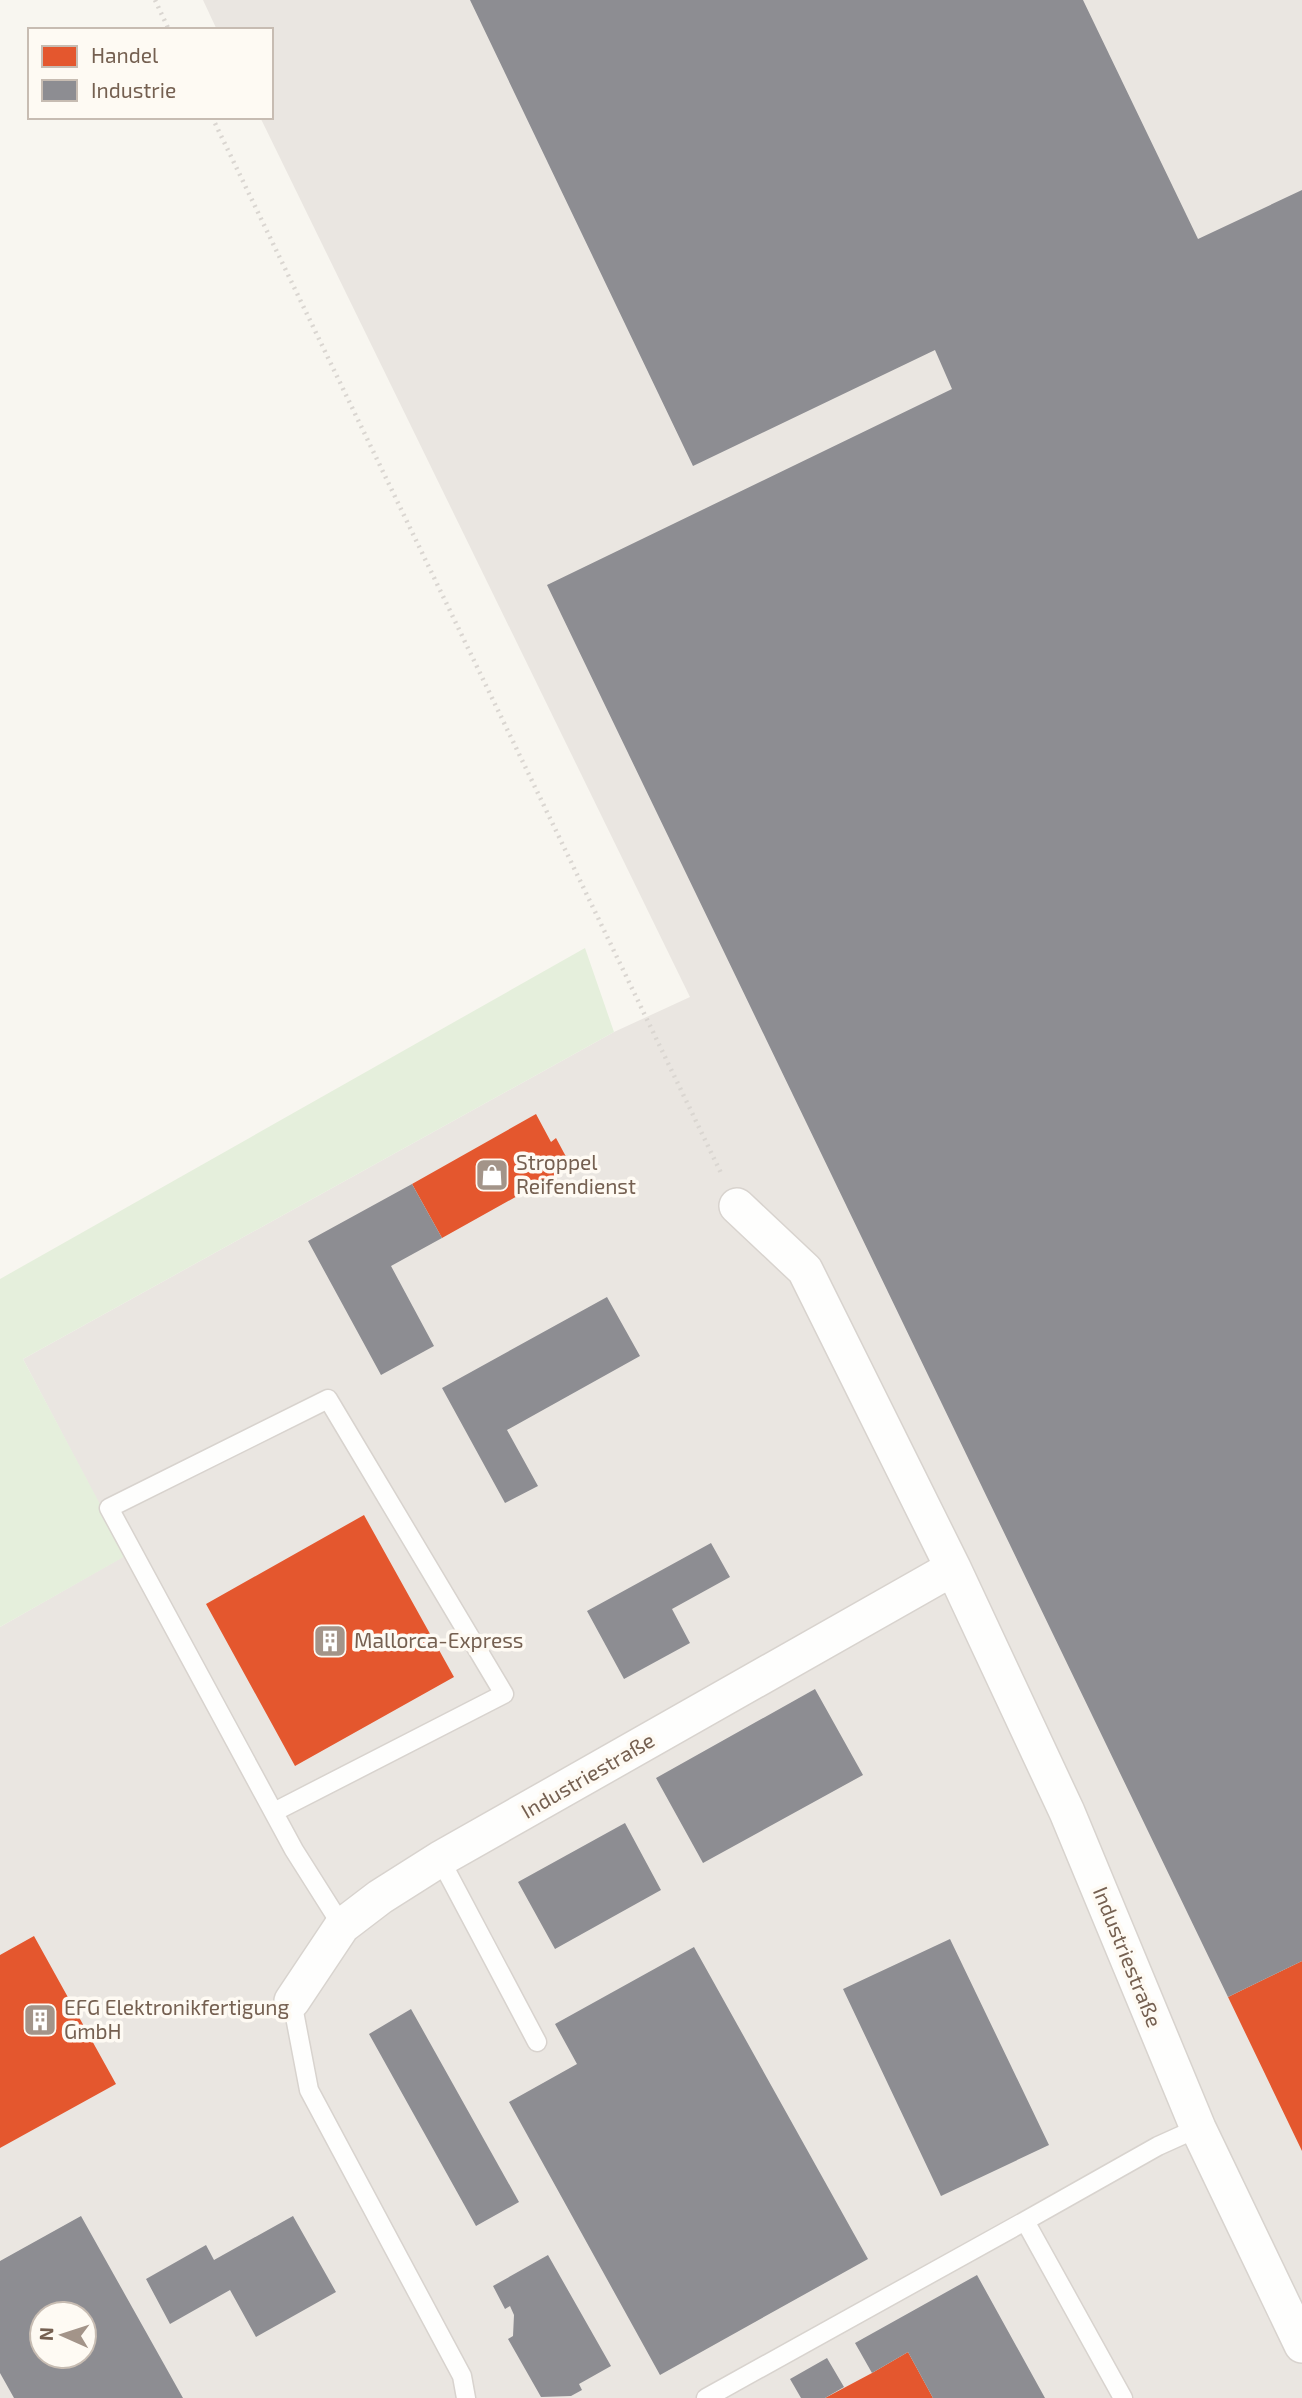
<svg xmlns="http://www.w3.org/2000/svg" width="1302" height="2398" font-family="'Exo 2',sans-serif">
<rect width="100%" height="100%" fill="#f8f6f0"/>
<path fill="#eae6e1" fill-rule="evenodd" d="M203,0H1302V2398H0V1627L126,1555L23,1359L614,1032L690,997L260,117H271V30H217ZM42,2314H84V2356H42Z"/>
<path fill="#e5efdc" d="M585,948L614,1032L23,1359L127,1555L0,1627V1279Z"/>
<path fill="#e4572e" d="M536,1114L551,1142L556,1138L571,1166L442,1238L412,1184Z
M364,1515L454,1677L295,1766L206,1604Z
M34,1936L116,2084L0,2148V1955Z
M1302,1961V2151L1228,1997Z
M908,2352L933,2398H825L872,2373Z"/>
<path fill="#8d8d92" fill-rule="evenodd" d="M470,0H1083L1198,239L1302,190V1961L1228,1997L547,585L952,389L935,350L693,466Z
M412,1184L442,1238L391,1266L434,1346L381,1375L308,1241Z
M607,1297L640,1356L507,1430L538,1486L505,1503L442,1388Z
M711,1543L730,1577L672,1609L690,1643L624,1679L587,1611Z
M815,1689L863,1775L703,1863L656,1778Z
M625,1823L661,1890L555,1949L518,1882Z
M950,1939L1049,2145L941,2196L843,1989Z
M694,1947L868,2259L660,2375L509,2102L577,2064L555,2024Z
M411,2009L519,2202L476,2226L369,2034Z
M81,2216L183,2398H14L0,2373V2261ZM42,2314H84V2356H42Z
M293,2216L336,2292L256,2337L230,2290L170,2324L146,2279L206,2245L214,2260Z
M548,2255L611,2366L579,2384L582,2390L571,2396L541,2397L508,2339L513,2336L514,2315L510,2306L505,2309L493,2286Z
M977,2275L1045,2398H933L908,2352L872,2373L855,2343Z
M827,2358L844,2387L825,2398H801L790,2379Z"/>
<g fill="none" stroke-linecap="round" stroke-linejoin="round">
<defs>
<path id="service" d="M274,1812L504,1694L328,1399L109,1508L294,1850L342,1926
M440,1859L537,2042
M292,2001L309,2090L462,2376L466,2398
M706,2398L1025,2221
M1123,2398L1025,2221L1158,2146L1198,2128"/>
<path id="minor" d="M737,1206L805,1270L953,1568L1067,1812L1198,2128L1302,2345
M292,2001L342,1926L380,1897L440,1859L953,1568"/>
</defs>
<use href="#service" stroke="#d8d3ce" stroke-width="21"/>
<use href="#minor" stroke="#d8d3ce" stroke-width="38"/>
<path stroke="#dad6d1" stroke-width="4.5" stroke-dasharray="2 5" stroke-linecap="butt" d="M155,0L169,30
M212,117L721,1173"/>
<use href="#service" stroke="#fefefd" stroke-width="18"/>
<use href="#minor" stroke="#fefefd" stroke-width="35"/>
</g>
<defs>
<symbol id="shop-square" viewBox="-11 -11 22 22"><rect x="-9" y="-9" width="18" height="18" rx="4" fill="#a39489" stroke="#fefaf3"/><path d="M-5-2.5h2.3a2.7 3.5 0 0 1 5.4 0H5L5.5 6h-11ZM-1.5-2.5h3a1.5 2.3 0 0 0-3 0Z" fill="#fff"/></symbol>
<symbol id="building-square" viewBox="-11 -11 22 22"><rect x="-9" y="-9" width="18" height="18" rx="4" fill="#a39489" stroke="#fefaf3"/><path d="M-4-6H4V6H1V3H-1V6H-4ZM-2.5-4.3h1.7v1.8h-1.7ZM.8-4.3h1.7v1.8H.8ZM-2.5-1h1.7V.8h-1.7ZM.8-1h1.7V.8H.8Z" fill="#fff"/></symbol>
</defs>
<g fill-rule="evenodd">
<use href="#shop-square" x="473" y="1156" width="38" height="38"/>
<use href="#building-square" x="311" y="1622" width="38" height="38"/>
<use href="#building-square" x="21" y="2001" width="38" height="38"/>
</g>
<g text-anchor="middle" stroke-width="7" stroke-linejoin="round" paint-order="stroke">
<g font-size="21" fill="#756051" stroke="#fefaf3" text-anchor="start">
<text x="516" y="1170">Stroppel<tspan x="516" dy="24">Reifendienst</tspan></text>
<text x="354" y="1648">Mallorca-Express</text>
<text x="64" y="2015">EFG Elektronikfertigung<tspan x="64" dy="24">GmbH</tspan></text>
</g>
<g font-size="21" fill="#756051" stroke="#fefaf3">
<text transform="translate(588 1776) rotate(-30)" y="7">Industriestraße</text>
<text transform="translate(1127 1957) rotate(68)" y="7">Industriestraße</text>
</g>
</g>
<rect x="28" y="28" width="245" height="91" fill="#fefaf3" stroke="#c7bcb2" stroke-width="2"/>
<rect x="42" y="46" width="35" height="21" fill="#e4572e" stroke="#c7bcb2" stroke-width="2"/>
<text x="91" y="63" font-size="21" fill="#756051">Handel</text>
<rect x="42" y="80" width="35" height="21" fill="#8d8d92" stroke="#c7bcb2" stroke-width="2"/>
<text x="91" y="98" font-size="21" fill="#756051">Industrie</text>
<g transform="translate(63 2335) rotate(273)"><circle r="33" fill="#fefaf3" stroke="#c7bcb2" stroke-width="2"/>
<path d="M0-5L12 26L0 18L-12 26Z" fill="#a39489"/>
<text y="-10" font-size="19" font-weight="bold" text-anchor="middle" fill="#756051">N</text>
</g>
</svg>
